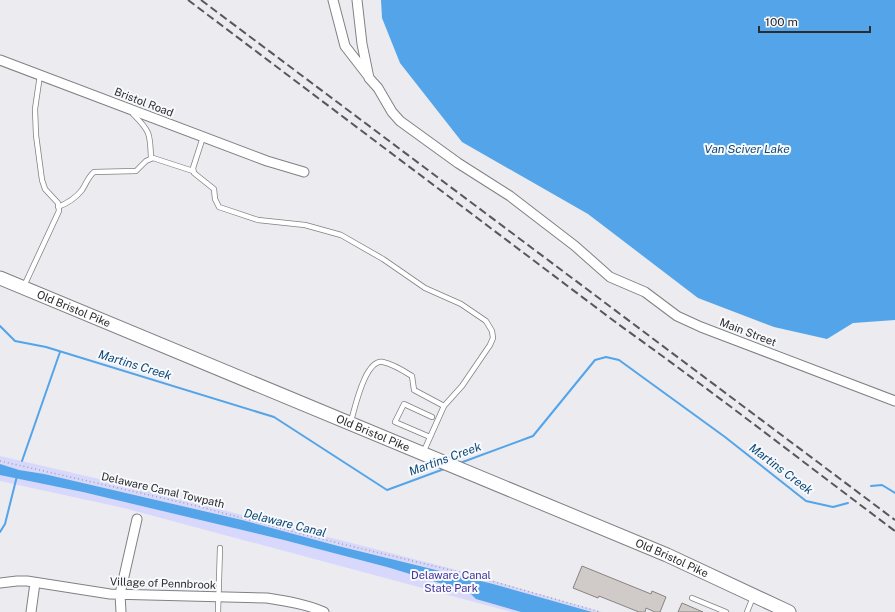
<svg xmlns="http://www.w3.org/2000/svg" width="895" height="612" font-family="'Public Sans',sans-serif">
<rect width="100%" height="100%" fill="#ebebf0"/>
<path fill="#d7d8fb" d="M0,456L125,485L449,568L602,612H512L124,508L0,481Z"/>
<path fill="#53a4e8" d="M381,0H895V320L853,323L827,339L774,327L698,298L588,214L462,142L400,63L382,18Z
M0,464L19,470L44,474L242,520L338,546L493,584L592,612H521L476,599L469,592L387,567L284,540L83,492L0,475Z"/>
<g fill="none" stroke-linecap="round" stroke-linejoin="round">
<path stroke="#53a4e8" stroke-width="2" d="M0,326L15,341L46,347L274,417L387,490L444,469
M22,461L60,352
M460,463L533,436L595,360L606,357L619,360L725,437L806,501L833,507L848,503
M871,486L882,485L895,493
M0,532L5,524L17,476"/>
</g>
<path fill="#d0cbc9" stroke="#878381" d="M582,566L651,594L652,591L666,597L660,612H655L646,608L645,612H639L599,596L598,598L573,588Z
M682,603L703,612H678Z"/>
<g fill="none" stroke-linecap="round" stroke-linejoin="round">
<defs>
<path id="service" d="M133,111V114C151,132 150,134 151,159
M203,137L193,168L194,173L214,189L215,199L219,207L258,220L305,225L341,235L383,259L425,288L461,304L486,321L492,331L493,338L490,345L462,386L444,406
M58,207C68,203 75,199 82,190C86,184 88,177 94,172L136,171L146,161L153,158L193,171
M24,286L59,211L58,203L45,189L42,180L36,135L35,109L40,75
M351,421C355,408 365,359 383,362C393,364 404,371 412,376L414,390L444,406L423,453
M430,437L395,422L404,404L432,417
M692,598L726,612
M218,612L220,548
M747,612L753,597"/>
<path id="minor" d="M333,0L345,46L369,77
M357,0L362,44L369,78L378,88L392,112L400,121L458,163L510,196L575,246L610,277L645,292L677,316L701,327L895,401
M0,60L267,161L304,172
M0,583L17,581H27L110,594L267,598C286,601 306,604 324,612
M31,612L35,583
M121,612L120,594L137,519"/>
<g id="secondary">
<path id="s1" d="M0,278L667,555L789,612"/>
</g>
</defs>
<use href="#service" stroke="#818185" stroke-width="6"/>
<use href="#minor" stroke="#818185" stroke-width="11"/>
<use href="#secondary" stroke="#818185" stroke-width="15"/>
<path stroke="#a3a3a7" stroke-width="1.5" stroke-dasharray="1 3" stroke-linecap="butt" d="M0,461L197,506L309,536L467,574L600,612"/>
<use href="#service" stroke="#fff" stroke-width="4.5"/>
<use href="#minor" stroke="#fff" stroke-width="9"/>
<use href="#secondary" stroke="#fff" stroke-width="13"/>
<path stroke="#58585a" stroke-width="2" stroke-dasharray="8 4" stroke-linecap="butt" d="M188,0L618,324C712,391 803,462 895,531
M201,0L895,520"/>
</g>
<g text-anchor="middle" stroke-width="4" stroke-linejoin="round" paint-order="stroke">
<g font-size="11" fill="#2c2c2d" stroke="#f8f9fd">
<text transform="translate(144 102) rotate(21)" y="4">Bristol Road</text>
<text dy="4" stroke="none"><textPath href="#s1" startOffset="80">Old Bristol Pike</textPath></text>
<text transform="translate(748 332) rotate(21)" y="4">Main Street</text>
<text dy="4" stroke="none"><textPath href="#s1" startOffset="404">Old Bristol Pike</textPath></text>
<text transform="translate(163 490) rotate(13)" y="4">Delaware Canal Towpath</text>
<text dy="4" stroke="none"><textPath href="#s1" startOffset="728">Old Bristol Pike</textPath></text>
<text transform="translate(163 583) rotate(2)" y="4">Village of Pennbrook</text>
</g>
<g font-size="11" fill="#413298" stroke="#f8f9fd">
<text x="451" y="579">Delaware Canal<tspan x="451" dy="13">State Park</tspan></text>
</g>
<g font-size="12" font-style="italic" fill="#0d4976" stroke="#f8f9fd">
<text x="747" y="153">Van Sciver Lake</text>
<text transform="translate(135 365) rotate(17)" y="4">Martins Creek</text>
<text transform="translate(445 459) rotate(-20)" y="4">Martins Creek</text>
<text transform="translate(781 469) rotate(37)" y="4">Martins Creek</text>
<text transform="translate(285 523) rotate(14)" y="4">Delaware Canal</text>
</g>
</g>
<path d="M759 26v6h111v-6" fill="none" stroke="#2c2c2d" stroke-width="2"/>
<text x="765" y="26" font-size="12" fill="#2c2c2d" stroke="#f8f9fd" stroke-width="3" paint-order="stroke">100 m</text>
</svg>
